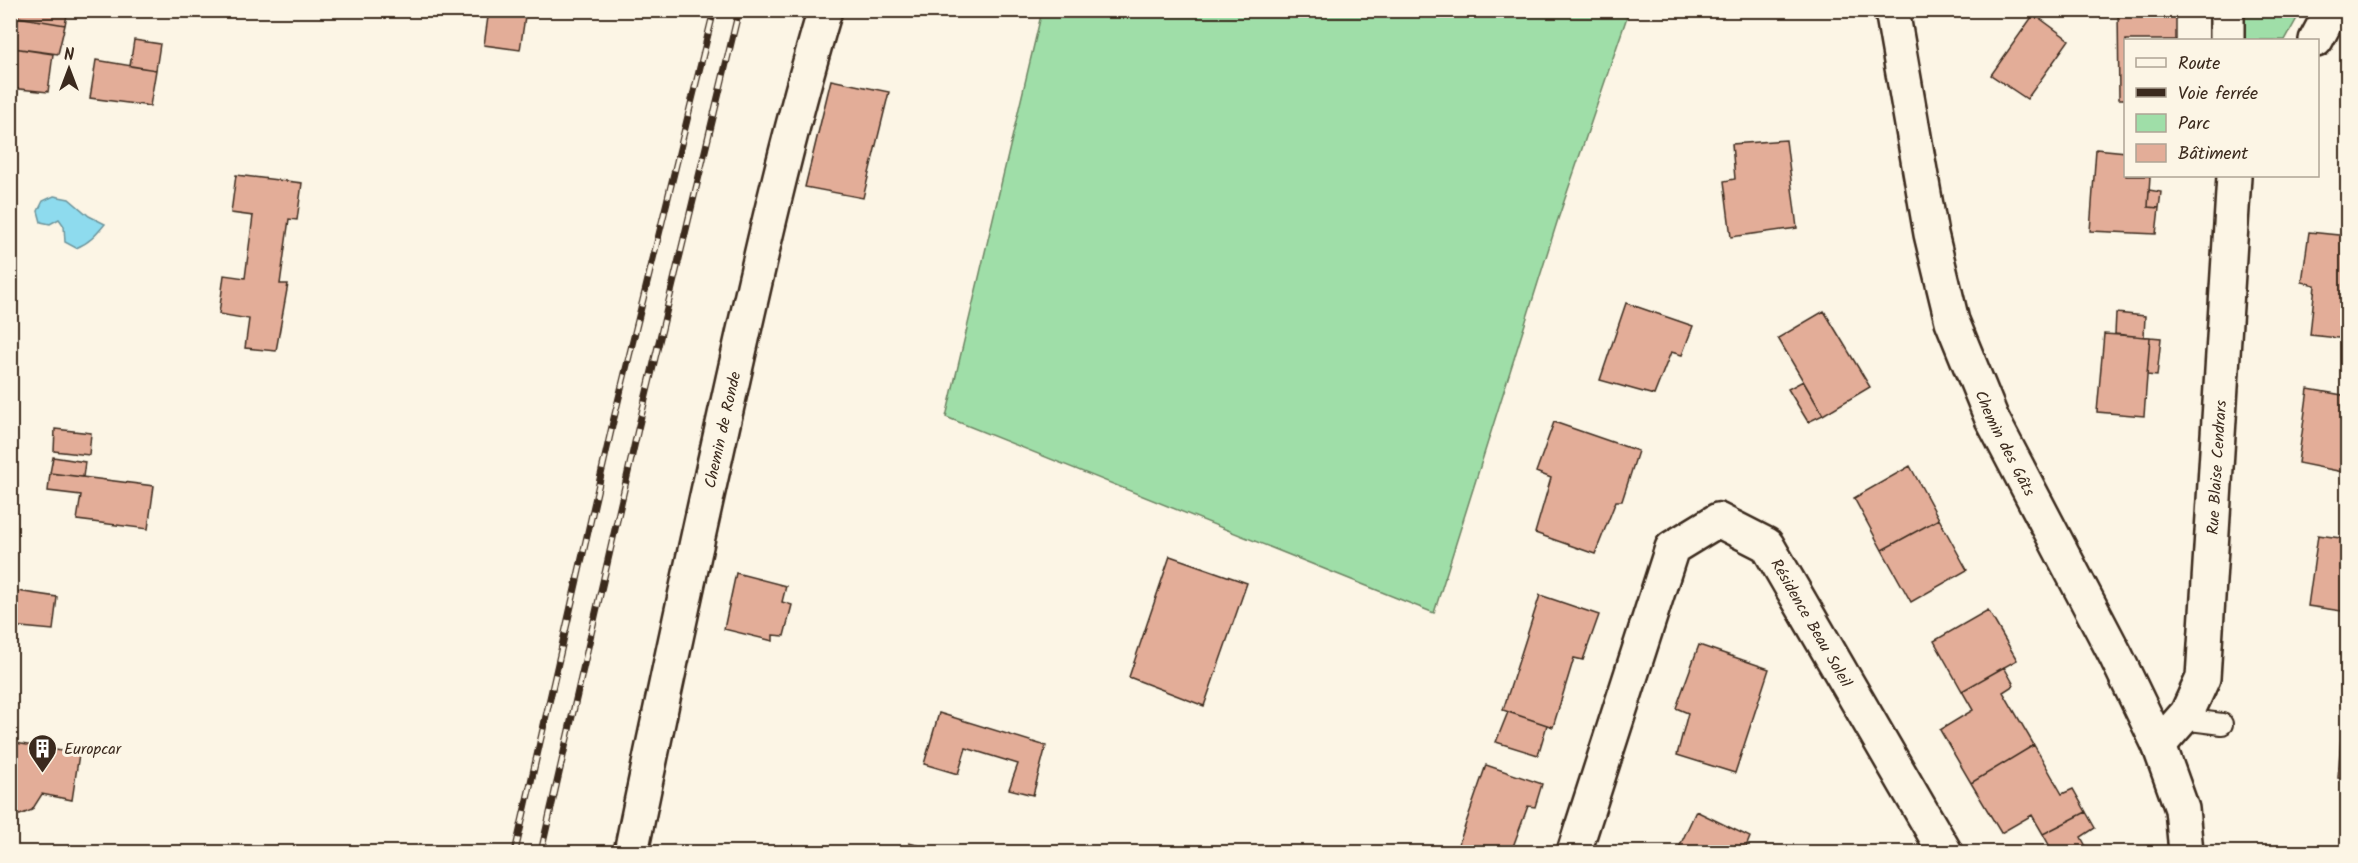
<svg xmlns="http://www.w3.org/2000/svg" width="2358" height="863" font-family="Kalam,sans-serif">
<rect width="100%" height="100%" fill="#fcf5e5"/>
<filter id="ink" filterUnits="userSpaceOnUse"><feTurbulence type="fractalNoise" baseFrequency=".0167" numOctaves="2"/><feDisplacementMap in="SourceGraphic" scale="12" xChannelSelector="R" yChannelSelector="G"/><feConvolveMatrix kernelMatrix="1 2 1 2 8 2 1 2 1" color-interpolation-filters="sRGB"/></filter>
<g filter="url(#ink)">
<path fill="#9fdea8" stroke="#6d8463" stroke-width="1.5" d="M1042,11H1629L1558,219L1434,613L946,417Z
M2236,11H2301L2285,40H2237Z"/>
<path fill="#8edbee" stroke="#6d949b" stroke-width="1.5" d="M54,196L69,199L89,216L105,224C96,235 89,243 76,248L65,242L64,226L59,219L50,224L41,222L38,211L43,201Z"/>
<path fill="#e3ad98" stroke="#3b2a1e" stroke-width="1.5" d="M19,10H68L65,25L18,17Z
M489,10H526L520,50L484,45Z
M2118,10H2176V40H2126V99H2119Z
M2034,14L2069,40L2027,99L1991,75Z
M18,17L65,25L58,54L13,48Z
M134,40L160,44L156,70L130,66Z
M13,48L53,54L48,92L10,88Z
M96,60L156,70L150,106L90,98Z
M831,80L889,92L863,198L805,187Z
M1786,140L1797,228L1731,237L1724,181L1735,179L1732,144Z
M2096,149L2126,152V176H2150L2148,207L2159,208L2156,234L2090,231Z
M236,175L302,183L297,220L289,219L280,284H288L276,351L245,348L249,319L219,314L224,275L245,278L253,216L231,213Z
M2149,190L2161,192L2159,208L2148,207Z
M2309,232L2348,236V339L2310,335L2315,285L2302,282Z
M1626,303L1693,326L1682,355L1671,352L1654,395L1600,380Z
M1824,311L1870,387L1823,415L1778,338Z
M2116,313L2145,316L2144,337L2115,334Z
M2104,334L2150,337L2144,416L2097,412Z
M2150,337L2161,338L2157,376L2147,375Z
M1803,381L1823,415L1808,422L1788,389Z
M2308,389L2348,396V473L2298,463Z
M1554,422L1638,451L1622,501H1616L1595,554L1535,533L1551,478L1536,472Z
M55,429L91,433L89,455L54,451Z
M53,457L85,462L83,477L50,473Z
M1910,466L1939,519L1882,550L1854,498Z
M50,473L154,486L148,529L77,520L81,495L48,491Z
M1939,519L1967,570L1911,602L1882,550Z
M2318,535L2348,539V612L2308,606Z
M1170,556L1247,583L1204,706L1129,677Z
M736,573L786,586L782,602L792,605L784,636L773,635V641L724,629Z
M10,590L57,597L53,630L10,626Z
M1540,595L1599,615L1583,660L1574,658L1553,727L1503,710Z
M1988,610L2017,660L1962,691L1934,641Z
M1699,645L1769,669L1735,773L1677,755L1688,713L1676,708Z
M2004,667L2014,685L2003,692L2034,745L1971,783L1940,730L1973,710L1962,691Z
M2344,695L2348,696V779L2338,778Z
M1508,712L1547,725L1538,755L1496,742Z
M939,713L1046,746L1033,795L1009,789L1018,764L966,748L958,774L924,764Z
M10,742L79,754L72,800L42,794L32,810L20,815L10,814Z
M2034,745L2062,794L2073,789L2086,812L2043,834L2032,815L2001,833L1971,783Z
M1486,765L1542,784L1535,807L1528,806L1511,852H1456Z
M1696,811L1750,837L1744,852H1677Z
M2086,812L2095,828L2081,837L2089,852H2053L2043,834Z
M909,843L942,852H907Z"/>
<g fill="none" stroke-linecap="round" stroke-linejoin="round">
<defs>
<path id="service" d="M2182,719L2222,724"/>
<g id="minor">
<path id="s1" d="M1892,10L1931,234L1952,321L1992,419L2116,656L2159,745L2182,809L2186,852"/>
<path d="M2227,10V40"/>
<path d="M2316,40L2332,10"/>
<path id="s2" d="M2159,745L2187,713L2203,678L2234,176"/>
<path id="s3" d="M631,852C662,700 695,549 729,397C758,267 787,138 825,10"/>
<path id="s4" d="M1574,852L1672,548L1718,520L1767,545L1945,852"/>
</g>
</defs>
<use href="#service" stroke="#3b2a1e" stroke-width="24"/>
<use href="#minor" stroke="#3b2a1e" stroke-width="38"/>
<use href="#service" stroke="#fcf5e5" stroke-width="20"/>
<use href="#minor" stroke="#fcf5e5" stroke-width="33"/>
<defs>
<path id="rail" d="M515,852L613,422L714,10
M541,852L638,429L739,10"/>
</defs>
<use href="#rail" stroke="#3b2a1e" stroke-width="7"/>
<use href="#rail" stroke="#fcf5e5" stroke-width="4.5" stroke-dasharray="14" stroke-linecap="butt"/>
</g>
</g>
<defs>
<symbol id="building-pin" viewBox="-11 -11 22 30"><path d="M0 17L-7.5 6A9.5 9.5 0 1 1 7.5 6Z" fill="#3b2a1e" stroke="#fcf5e5"/><path d="M-4-6H4V6H1V3H-1V6H-4ZM-2.5-4.3h1.7v1.8h-1.7ZM.8-4.3h1.7v1.8H.8ZM-2.5-1h1.7V.8h-1.7ZM.8-1h1.7V.8H.8Z" fill="#fff"/></symbol>
</defs>
<g fill-rule="evenodd">
<use href="#building-pin" x="26" y="732" width="33" height="45"/>
</g>
<g text-anchor="middle" stroke-width="6" stroke-linejoin="round" paint-order="stroke">
<g font-size="16" fill="#3b2a1e" stroke="#fcf5e5">
<text dy="6" stroke="none"><textPath href="#s3" startOffset="432">Chemin de Ronde</textPath></text>
<text dy="6" stroke="none"><textPath href="#s1" startOffset="450">Chemin des Gâts</textPath></text>
<text dy="6" stroke="none"><textPath href="#s2" startOffset="292">Rue Blaise Cendrars</textPath></text>
<text dy="6" stroke="none"><textPath href="#s4" startOffset="518">Résidence Beau Soleil</textPath></text>
</g>
<g font-size="16" fill="#3b2a1e" stroke="#fcf5e5" text-anchor="start">
<text x="64" y="754">Europcar</text>
</g>
</g>
<rect width="2358" height="863" fill="none" stroke="#fcf5e5" stroke-width="36"/>
<rect x="18" y="18" width="2322" height="827" fill="none" stroke="#3b2a1e" stroke-width="2" filter="url(#ink)"/>
<rect x="2124" y="39" width="195" height="138" fill="#fcf5e5" stroke="#afa495" stroke-width="1.5"/>
<rect x="2136" y="58" width="30" height="9" fill="#fcf5e5" stroke="#afa495" stroke-width="1.5"/>
<text x="2178" y="69" font-size="18" fill="#3b2a1e">Route</text>
<rect x="2136" y="88" width="30" height="9" fill="#3b2a1e" stroke="#afa495" stroke-width="1.5"/>
<text x="2178" y="99" font-size="18" fill="#3b2a1e">Voie ferrée</text>
<rect x="2136" y="114" width="30" height="18" fill="#9fdea8" stroke="#afa495" stroke-width="1.5"/>
<text x="2178" y="129" font-size="18" fill="#3b2a1e">Parc</text>
<rect x="2136" y="144" width="30" height="18" fill="#e3ad98" stroke="#afa495" stroke-width="1.5"/>
<text x="2178" y="159" font-size="18" fill="#3b2a1e">Bâtiment</text>
<g transform="translate(69 69)" stroke="#fcf5e5" stroke-width="4.5" paint-order="stroke">
<path d="M0-4.5L10 22L0 15L-10 22Z" fill="#3b2a1e"/>
<text y="-9" font-size="16" font-weight="bold" text-anchor="middle" fill="#3b2a1e">N</text>
</g>
</svg>
